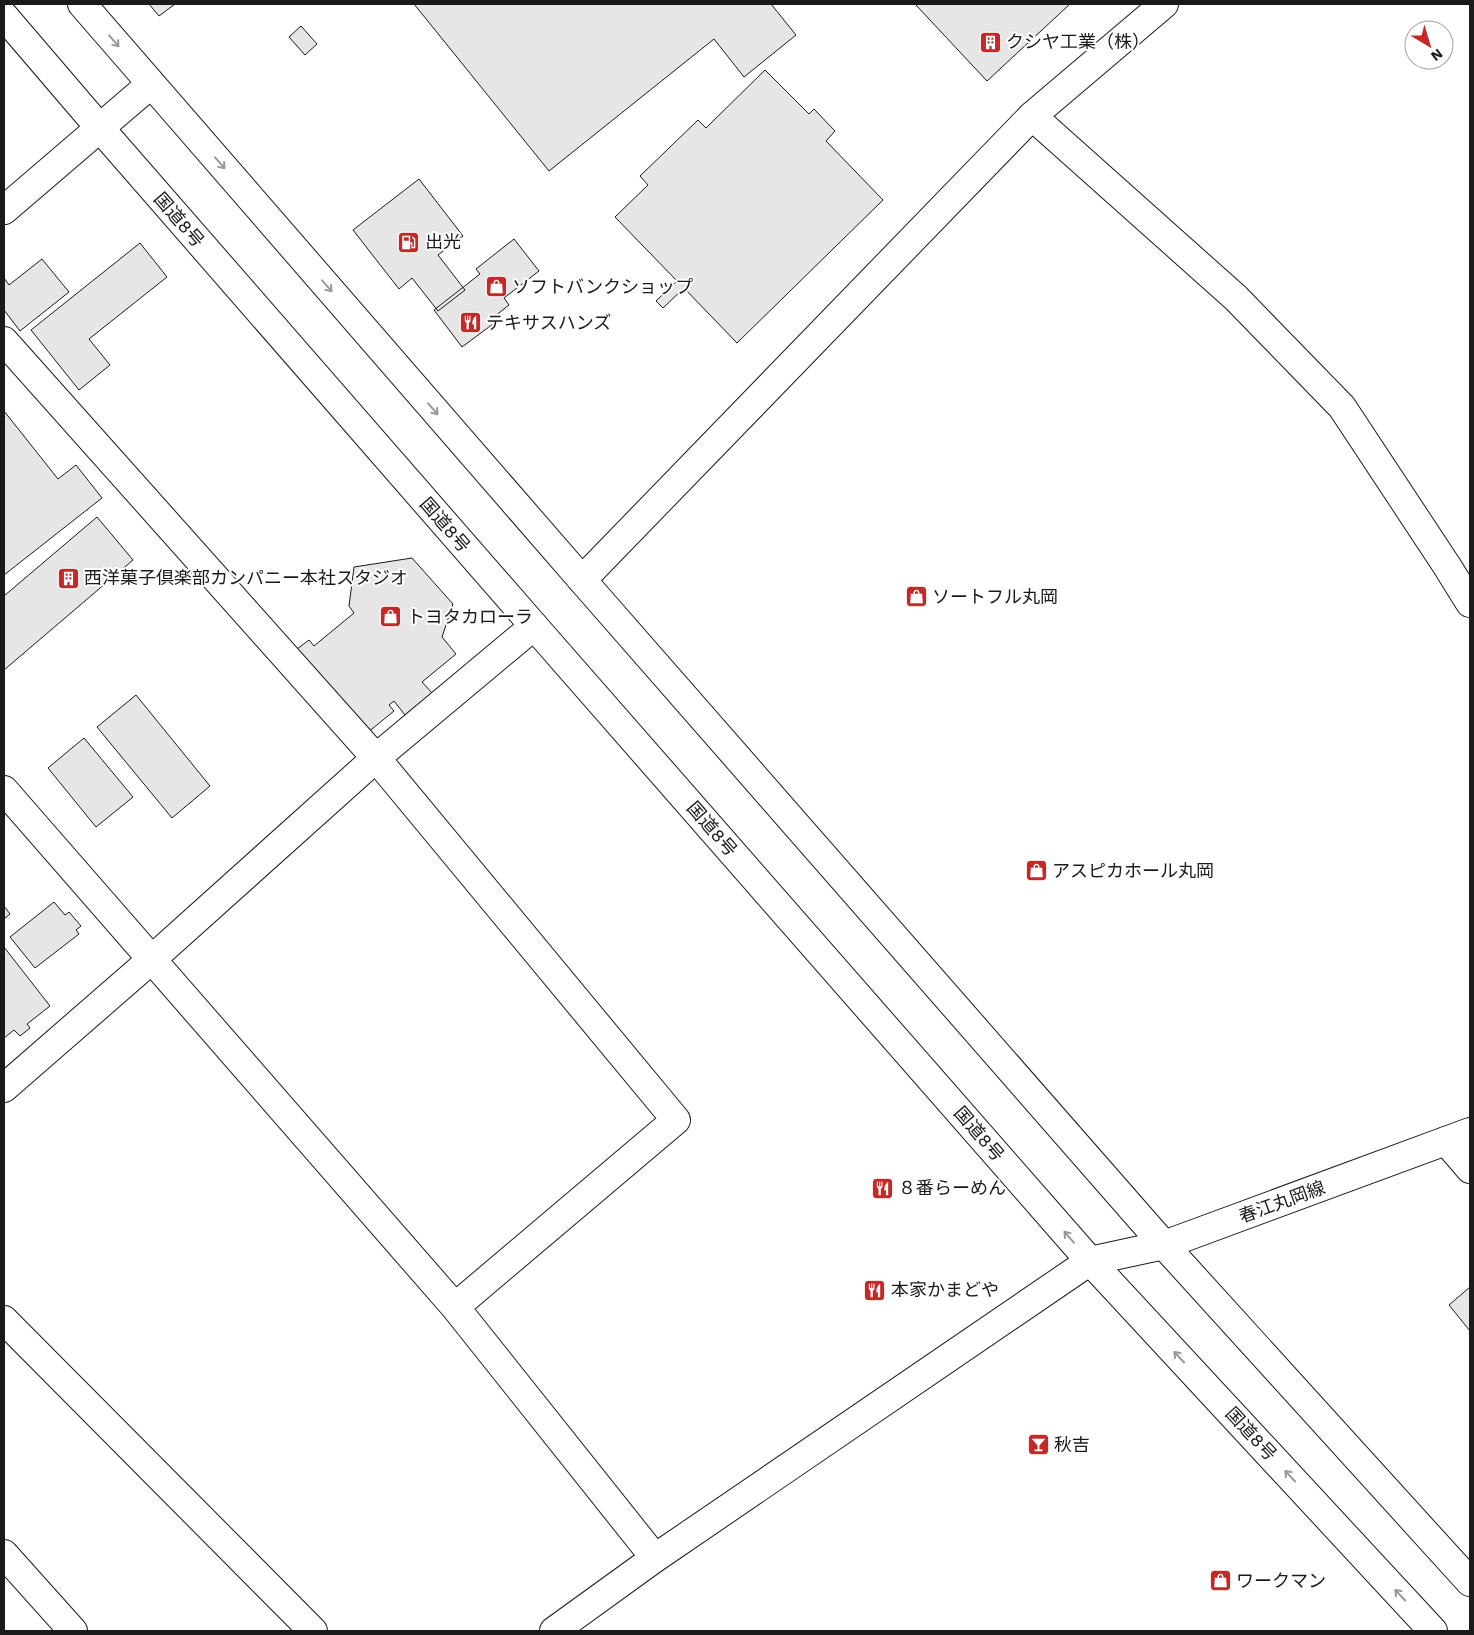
<svg xmlns="http://www.w3.org/2000/svg" width="1474" height="1635" font-family="'Work Sans','Noto Sans JP',sans-serif">
<rect width="100%" height="100%" fill="#fff"/>
<path fill="#e6e6e6" stroke="#1a1a1a" d="M149,4H175L159,16Z
M414,4H771L796,35L744,77L714,39L549,171Z
M915,4H1070L987,81Z
M301,26L317,44L305,55L289,37Z
M765,70L809,114L814,109L835,131L826,141L883,200L737,343L684,288L663,308L656,301L677,281L615,217L648,185L640,176L698,120L706,128Z
M419,179L463,236L438,255L465,290L438,311L412,278L399,289L353,230Z
M514,239L539,271L504,298L509,305L490,320L493,324L462,347L434,310L480,274L476,269Z
M140,243L167,277L89,339L110,365L79,390L31,330Z
M42,259L69,292L20,331L4,310V278L9,285Z
M4,411L58,479L76,465L102,498L4,575Z
M97,517L133,560L4,670V596Z
M412,558L453,604L442,637L456,654L422,682L432,693L405,715L394,701L389,705L394,711L367,733L297,649L309,640L314,646L354,613L349,606L354,567Z
M136,695L210,786L172,818L97,727Z
M84,738L133,797L96,827L48,768Z
M54,902L65,915L69,912L81,926L76,930L79,934L35,968L10,937Z
M4,906L10,914L4,919Z
M4,947L50,1006L27,1024L30,1028L20,1036L14,1030L4,1038Z
M1470,1287V1331L1449,1305Z"/>
<g fill="none" stroke-linecap="round" stroke-linejoin="round">
<defs>
<path id="minor" d="M1032,116L1236,298L1342,407L1447,566L1470,603
M4,210L151,84
M4,341L376,758L676,1120L455,1307
M582,580L1032,116L1164,4
M4,790L455,1307L655,1558
M4,1088L151,960L376,758L534,626
M1446,1141L1470,1169
M4,1320L313,1631
M4,1554L73,1631
M554,1631L655,1558L1090,1261"/>
<path id="major" d="M1090,1261L1164,1245L1470,1132"/>
<path id="highway" d="M82,4L582,580L1164,1245L1470,1582
M4,16L99,127L534,626L1090,1261L1433,1631"/>
</defs>
<use href="#minor" stroke="#1a1a1a" stroke-width="30"/>
<use href="#major" stroke="#1a1a1a" stroke-width="30"/>
<use href="#highway" stroke="#1a1a1a" stroke-width="30"/>
<use href="#minor" stroke="#fff" stroke-width="28"/>
<use href="#major" stroke="#fff" stroke-width="28"/>
<use href="#highway" stroke="#fff" stroke-width="28"/>
</g>
<defs><path id="oneway-shaft" d="M-6 0H5M1.5-3L5.5 0L1.5 3" fill="none" stroke-width="1.6" stroke-linecap="round" stroke-linejoin="round" transform="scale(1.25)"/></defs>
<g stroke="#989898">
<use href="#oneway-shaft" transform="translate(114 41) rotate(49)"/>
<use href="#oneway-shaft" transform="translate(220 163) rotate(49)"/>
<use href="#oneway-shaft" transform="translate(327 286) rotate(49)"/>
<use href="#oneway-shaft" transform="translate(433 409) rotate(49)"/>
<use href="#oneway-shaft" transform="translate(1069 1237) rotate(-131)"/>
<use href="#oneway-shaft" transform="translate(1179 1357) rotate(-133)"/>
<use href="#oneway-shaft" transform="translate(1290 1476) rotate(-133)"/>
<use href="#oneway-shaft" transform="translate(1400 1595) rotate(-133)"/>
</g>
<defs>
<symbol id="building-square" viewBox="-11 -11 22 22"><rect x="-9" y="-9" width="18" height="18" rx="4" fill="#c62828" stroke="#fff"/><path d="M-4-6H4V6H1V3H-1V6H-4ZM-2.5-4.3h1.7v1.8h-1.7ZM.8-4.3h1.7v1.8H.8ZM-2.5-1h1.7V.8h-1.7ZM.8-1h1.7V.8H.8Z" fill="#fff"/></symbol>
<symbol id="fuel-square" viewBox="-11 -11 22 22"><rect x="-9" y="-9" width="18" height="18" rx="4" fill="#c62828" stroke="#fff"/><path d="M-5.5-6h7V0h2V4h1.3V-2.5L3-4.5l.8-.8L6-3V5H2.5V1h-1V6h-7ZM-4.2-4.7v3.2H.2V-4.7Z" fill="#fff"/></symbol>
<symbol id="shop-square" viewBox="-11 -11 22 22"><rect x="-9" y="-9" width="18" height="18" rx="4" fill="#c62828" stroke="#fff"/><path d="M-5-2.5h2.3a2.7 3.5 0 0 1 5.4 0H5L5.5 6h-11ZM-1.5-2.5h3a1.5 2.3 0 0 0-3 0Z" fill="#fff"/></symbol>
<symbol id="restaurant-square" viewBox="-11 -11 22 22"><rect x="-9" y="-9" width="18" height="18" rx="4" fill="#c62828" stroke="#fff"/><path d="M-5-6h1v4h1v-4h1v4h1v-4h1v5L-1.5 .5V6h-2V.5L-5-1ZM5-6V6H3V1.5H1.5Q1.5-4 5-6Z" fill="#fff"/></symbol>
<symbol id="bar-square" viewBox="-11 -11 22 22"><rect x="-9" y="-9" width="18" height="18" rx="4" fill="#c62828" stroke="#fff"/><path d="M-6-5H6L.8 .8V4.5H3.5V6h-7V4.5H-.8V.8Z" fill="#fff"/></symbol>
</defs>
<g fill-rule="evenodd">
<use href="#building-square" x="978" y="30" width="25" height="25"/>
<use href="#fuel-square" x="396" y="230" width="25" height="25"/>
<use href="#shop-square" x="484" y="274" width="25" height="25"/>
<use href="#restaurant-square" x="458" y="310" width="25" height="25"/>
<use href="#building-square" x="56" y="566" width="25" height="25"/>
<use href="#shop-square" x="904" y="584" width="25" height="25"/>
<use href="#shop-square" x="378" y="604" width="25" height="25"/>
<use href="#shop-square" x="1024" y="858" width="25" height="25"/>
<use href="#restaurant-square" x="870" y="1176" width="25" height="25"/>
<use href="#restaurant-square" x="862" y="1278" width="25" height="25"/>
<use href="#bar-square" x="1026" y="1432" width="25" height="25"/>
<use href="#shop-square" x="1208" y="1568" width="25" height="25"/>
</g>
<g text-anchor="middle" stroke-width="4" stroke-linejoin="round" paint-order="stroke">
<g font-size="18" fill="#1a1a1a" stroke="#fff" text-anchor="start">
<text x="1006" y="48">クシヤ工業（株）</text>
<text x="425" y="248">出光</text>
<text x="512" y="293">ソフトバンクショップ</text>
<text x="486" y="329">テキサスハンズ</text>
<text x="84" y="584">西洋菓子倶楽部カンパニー本社スタジオ</text>
<text x="932" y="603">ソートフル丸岡</text>
<text x="407" y="623">トヨタカローラ</text>
<text x="1052" y="877">アスピカホール丸岡</text>
<text x="898" y="1194">８番らーめん</text>
<text x="891" y="1296">本家かまどや</text>
<text x="1054" y="1451">秋吉</text>
<text x="1236" y="1587">ワークマン</text>
</g>
<g font-size="18" fill="#1a1a1a" stroke="#fff">
<text transform="translate(179 220) rotate(49)" y="6">国道8号</text>
<text transform="translate(445 525) rotate(49)" y="6">国道8号</text>
<text transform="translate(712 829) rotate(49)" y="6">国道8号</text>
<text transform="translate(979 1134) rotate(49)" y="6">国道8号</text>
<text transform="translate(1282 1202) rotate(-20)" y="6">春江丸岡線</text>
<text transform="translate(1251 1434) rotate(47)" y="6">国道8号</text>
</g>
</g>
<rect width="1474" height="1635" fill="none" stroke="#1a1a1a" stroke-width="10"/>
<g transform="translate(1429 45) rotate(142)"><circle r="24" fill="#ffffff" stroke="#a3a3a3"/>
<path d="M0-4L9 19L0 12L-9 19Z" fill="#c62828"/>
<text y="-8" font-size="14" font-weight="bold" text-anchor="middle" fill="#1a1a1a">N</text>
</g>
</svg>
